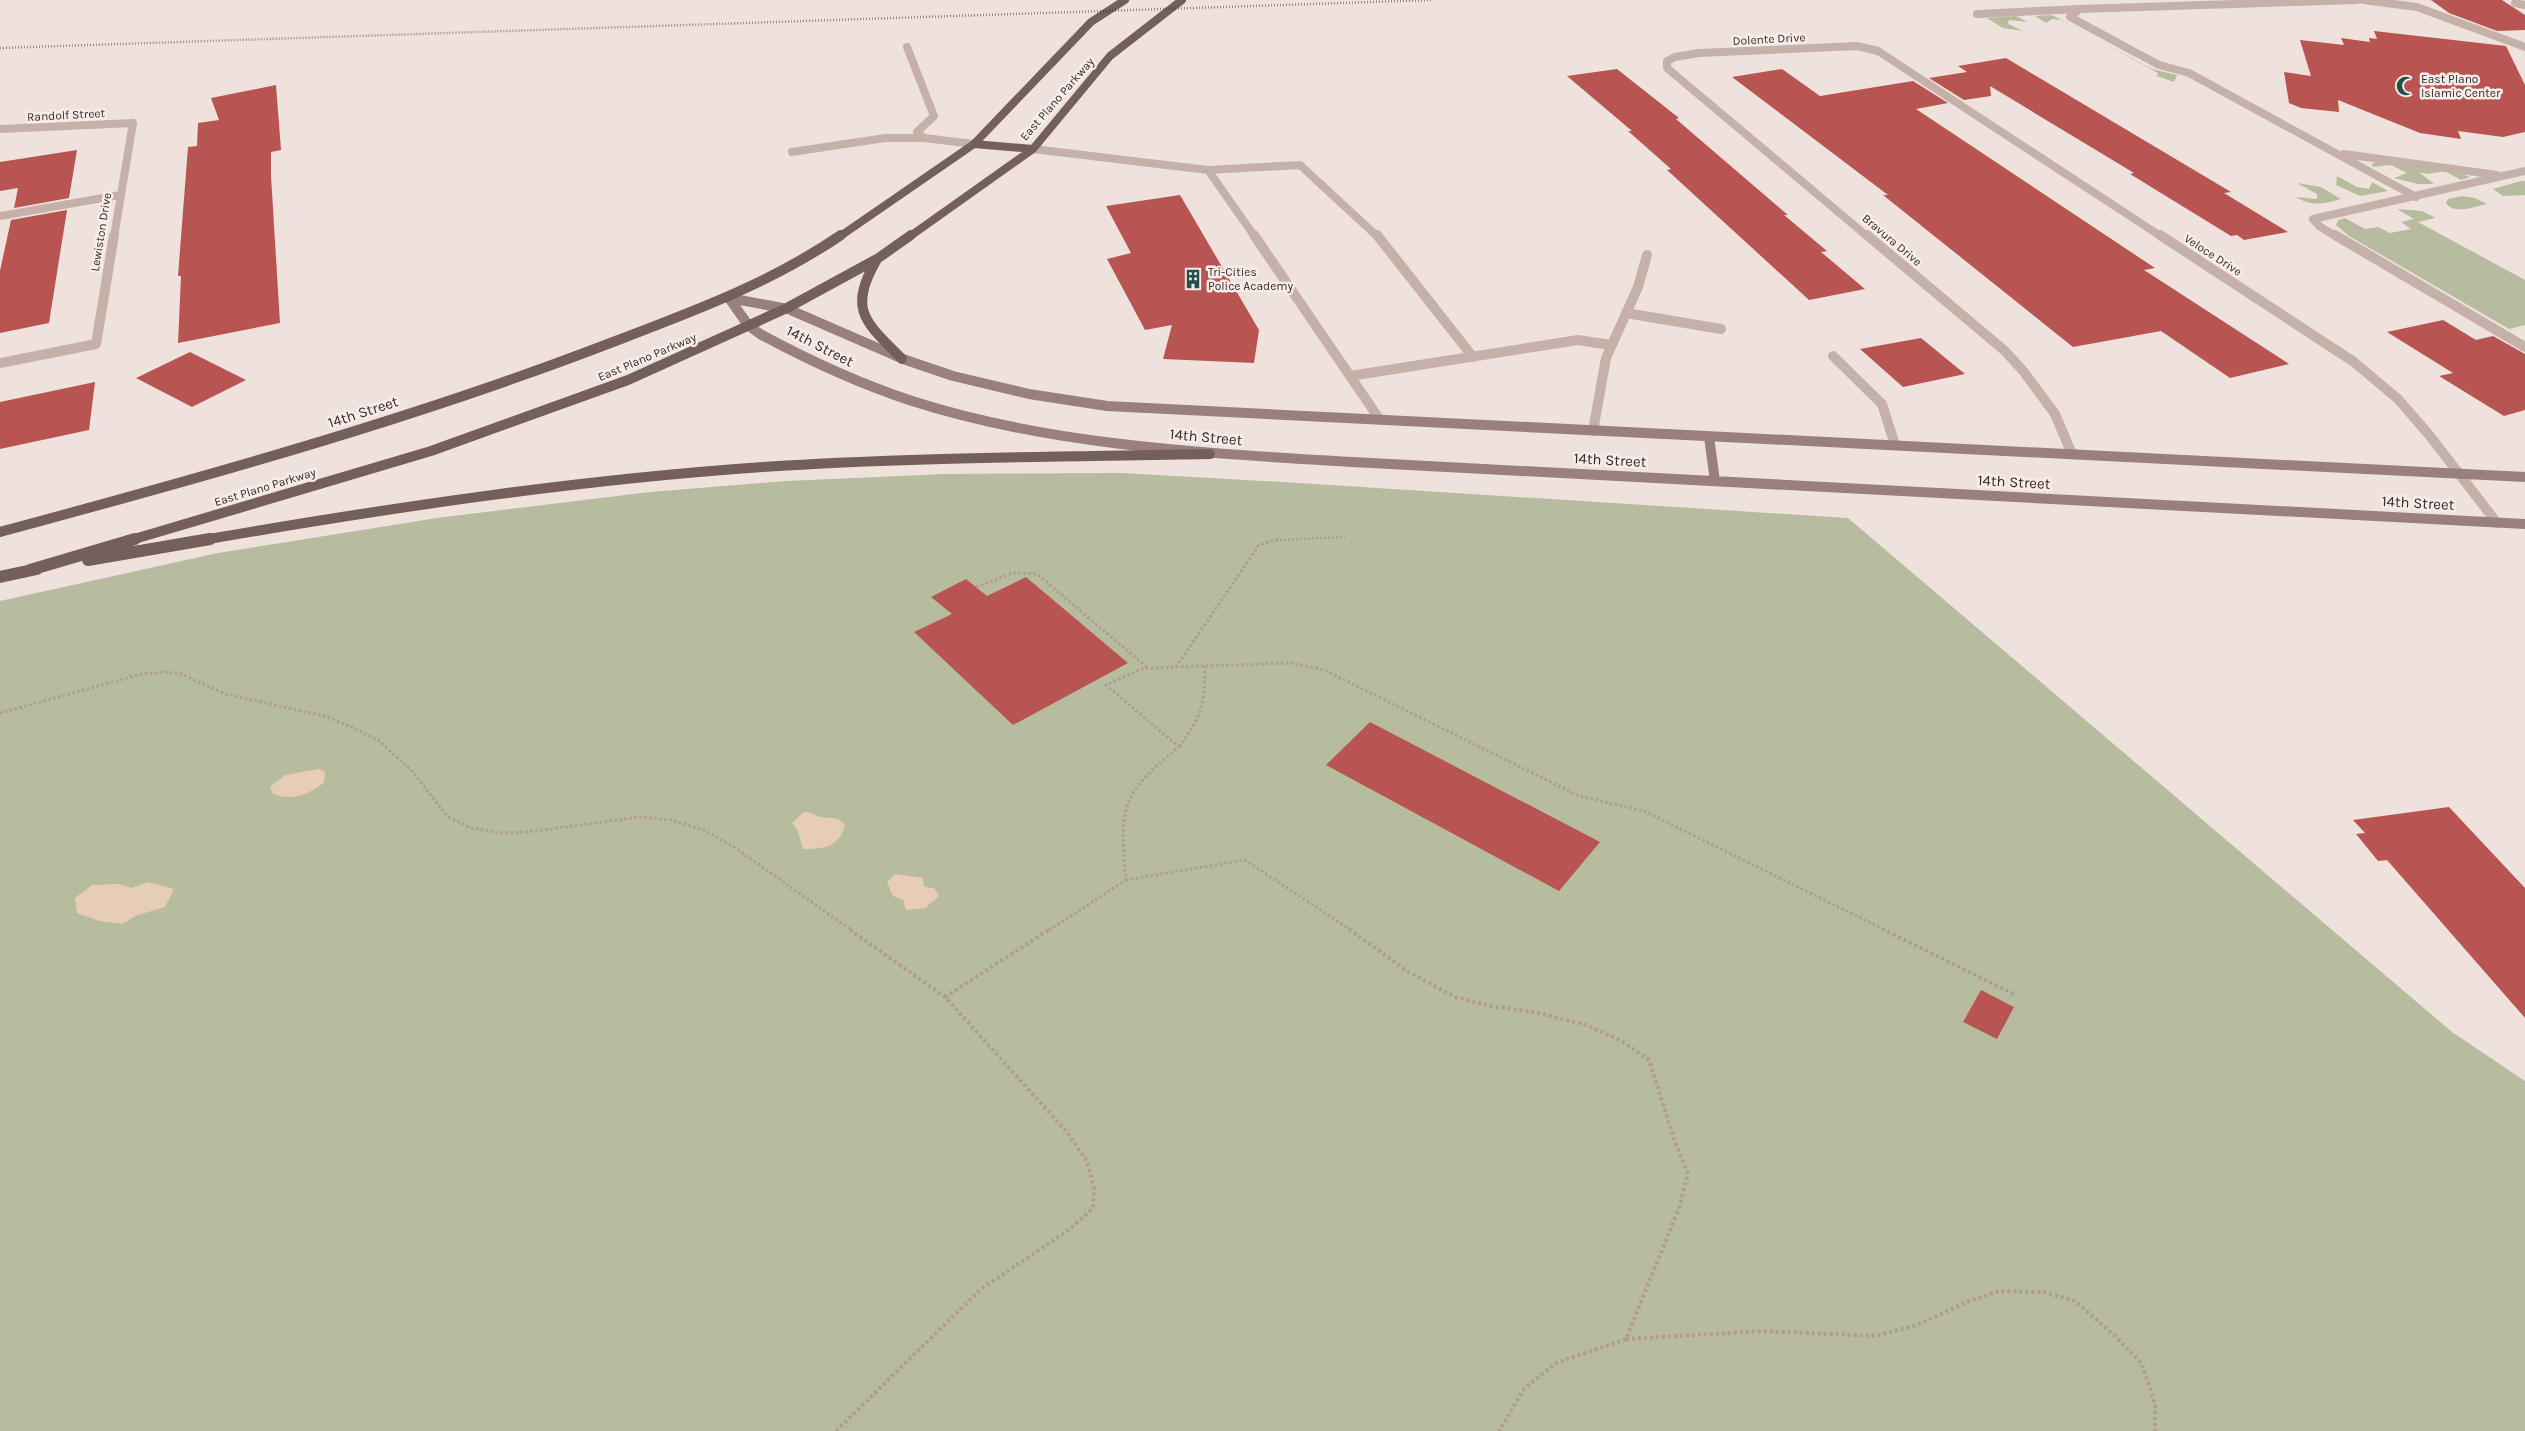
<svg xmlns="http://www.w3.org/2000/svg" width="2525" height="1431" font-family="Karla,sans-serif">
<rect width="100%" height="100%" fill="#efe2dd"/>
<path fill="#b8bc9e" d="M2049,15L2054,16L2152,69L2177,75L2174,82L2157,76L2158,73L2062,20L2052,19L2046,23L2035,16Z
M2016,16L2028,22L2009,20L2008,24L2023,31L2003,28L1987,18Z
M2376,162L2455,172L2470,177L2461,180L2445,171L2427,174L2419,172L2434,184H2418L2394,178L2407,173L2391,165L2373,167L2372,164Z
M2337,176L2357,187L2369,189L2372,182L2388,191L2360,196L2336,185Z
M2521,181H2525V195L2503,196L2493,189Z
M2297,183L2321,187L2341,199C2324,204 2312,207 2296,197L2317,199V194Z
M2462,196L2475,198L2487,204C2474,207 2454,215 2446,203L2448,199Z
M2397,209L2422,211L2434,217L2435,218L2418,222L2525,280V325L2509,329L2349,236L2336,225L2338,220L2345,218L2365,229L2378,227L2390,233L2411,229L2401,222L2414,219Z
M1122,473L1283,482L1848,518L2452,1032L2525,1081V1431H0V601L218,553L437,518L650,492L787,481L944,474Z"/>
<path fill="#e7ccb7" d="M319,769L325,772L324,783C306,795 293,801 273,794L270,787L285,775Z
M804,812C812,812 814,815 821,817C833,819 834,816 845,824C840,847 824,849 803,849L797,829L792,823Z
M895,874L923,878L924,887L934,888L939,896L925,908L906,910L903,900L893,896L887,882Z
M148,882L174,889L165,907L138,915L122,924L100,921L77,913L75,898L92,885L119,884L131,888Z"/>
<path fill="#b85552" d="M2431,0H2502L2525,15V30L2497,31L2449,13Z
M2374,31L2506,46L2525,85V132L2503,137L2458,131L2461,139L2420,133L2338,100L2339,112L2301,108L2289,103L2284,72L2311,76L2300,40L2344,45L2341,38L2370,42L2369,38L2377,39Z
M2006,58L2231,192L2224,193L2288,232L2244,240L2237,235L2231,236L2130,174L2134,173L1990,86L1991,96L1964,100L1929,78L1967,72L1958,66Z
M1617,69L1679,118L1676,119L1788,215H1784L1827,251L1821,252L1865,289L1809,300L1667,170L1671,169L1628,131H1632L1567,76Z
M1782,69L1820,96L1913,81L1948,103L1916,109L2155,268L2144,270L2289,364L2230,378L2161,331L2073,347L1883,195H1888L1732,77Z
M276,85L281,150L271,152V176L280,323L178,343L181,276H178L188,147L197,146L198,123L219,120L211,98Z
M77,150L69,198L14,208L18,188L0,191V162Z
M1180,195L1259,330L1254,363L1163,359L1172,325L1145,330L1107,259L1131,253L1106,206Z
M67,210L49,323L0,333V271L11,220Z
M2443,320L2476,340L2493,336L2525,354V410L2504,416L2439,376L2453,373L2387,332Z
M1921,338L1965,374L1903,387L1860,349Z
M190,352L246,380L192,407L136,378Z
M95,382L89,430L0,449V402Z
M1026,577L1128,663L1013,725L914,632L952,614L931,597L966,579L987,596Z
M1370,722L1600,842L1559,891L1326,765Z
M2449,807L2525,888V1018L2387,860L2378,861L2356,834L2365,833L2353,820Z
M1981,990L2014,1007L1997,1039L1963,1022Z"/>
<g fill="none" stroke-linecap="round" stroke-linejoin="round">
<path stroke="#b19b94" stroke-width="2.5" stroke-dasharray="2 2" stroke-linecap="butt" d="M1276,540L1345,537"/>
<path stroke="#b19b94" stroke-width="3" stroke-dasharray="2.5 2.5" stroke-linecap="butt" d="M976,587L1013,573L1037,574L1148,668
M1176,667L1291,663L1324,670L1579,796L1644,811L1885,930
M0,713L142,674L166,672L181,674L226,694L324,716L352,727L378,740L411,770L448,817L471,828L500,833L528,832L638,817L671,820L704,830L737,849L851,930
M1179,747C1203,713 1204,708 1205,666
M1126,880L1245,860L1351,930
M1049,930L1126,880C1119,806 1121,794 1179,747L1106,685L1141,669L1176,667L1259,545L1280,539"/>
<path stroke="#b19b94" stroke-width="4" stroke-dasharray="3 3" stroke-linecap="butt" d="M1349,929L1407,971L1455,997L1491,1006L1534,1012L1586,1025L1620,1040L1649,1060L1674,1139L1688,1174L1679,1208L1626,1339L1556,1363L1524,1389L1499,1431
M1882,929L2016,995
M945,997L1050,929
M1626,1339L1765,1331L1875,1336L1917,1325L1967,1302L1999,1291L2043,1292L2075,1301L2115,1336L2142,1364L2155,1404V1431
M836,1431L980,1290L1070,1229L1093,1208L1094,1189L1087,1161L1066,1131L945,997L849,929"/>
<path stroke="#c6b1aa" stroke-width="8" d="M2357,0L2080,9L2070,17L2159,65L2189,73L2416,197
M2363,0L2417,7
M1977,14L2080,9
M907,47L934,116L917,132L924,138
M1033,149L1208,170L1255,237
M792,152L885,138H924L974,144
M2344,154L2497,175
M1208,170L1300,165L1378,237
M2337,237L2319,226L2313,219L2525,171"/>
<path stroke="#c6b1aa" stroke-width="10" d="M1254,235L1380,420
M1377,235L1473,357
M2335,235L2525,347
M1626,313L1721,329
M1833,356L1882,404L1895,445
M1350,376L1578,340L1611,345
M1593,431L1606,358L1638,287L1647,255"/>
<path stroke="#c6b1aa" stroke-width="8" d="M2515,3L2525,5
M2417,7L2525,47
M0,129L133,123L114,237
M0,216L120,195
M1868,237L1667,68V61L1675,57L1699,53L1857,46L1878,51L2162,237"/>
<path stroke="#c6b1aa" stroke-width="10" d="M1867,235L2005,351L2024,372L2055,414L2072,454
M2160,235L2354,362L2398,399L2430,436L2497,523
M0,363L96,344L114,235"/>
<path stroke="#99807c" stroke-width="10" d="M729,298L748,325L760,334C808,360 860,384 912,401C1053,446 1205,453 1352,462L2525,524
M729,298L788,309L903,359L953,376L1029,394L1107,406L2525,477
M1709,437L1715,481"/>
<path stroke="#745f5b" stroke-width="8" d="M974,144L1033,149
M839,237L974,144L1091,22L1125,0
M909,237L1033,149L1110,56L1182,0"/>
<path stroke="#745f5b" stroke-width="10" d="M876,261C847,311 867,323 902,359
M0,532C200,478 399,423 592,350C678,317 765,287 841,235
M131,540L431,451L628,380L787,308L877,259L911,235
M203,540C388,508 575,480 763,467C911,457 1061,457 1210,454"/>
<path stroke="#745f5b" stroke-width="12" d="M88,560L210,539
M30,570L135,539
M0,577L37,569"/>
<path stroke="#342a29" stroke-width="2.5" stroke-dasharray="0.5 2.5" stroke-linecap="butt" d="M0,48L1431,0"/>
</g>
<defs>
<symbol id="mosque-bare" viewBox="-9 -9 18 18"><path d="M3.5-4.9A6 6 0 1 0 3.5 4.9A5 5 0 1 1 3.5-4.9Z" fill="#23504a" stroke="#f7ede8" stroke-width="2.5" paint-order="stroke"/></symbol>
<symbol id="building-bare" viewBox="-9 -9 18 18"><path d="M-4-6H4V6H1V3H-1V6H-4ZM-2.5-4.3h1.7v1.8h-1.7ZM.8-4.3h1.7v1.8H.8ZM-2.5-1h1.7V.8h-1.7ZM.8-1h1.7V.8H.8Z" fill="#23504a" stroke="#f7ede8" stroke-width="2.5" paint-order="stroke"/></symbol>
</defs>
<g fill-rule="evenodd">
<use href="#mosque-bare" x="2392" y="72" width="28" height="28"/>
<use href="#building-bare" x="1179" y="265" width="28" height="28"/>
</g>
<g text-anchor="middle" stroke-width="5" stroke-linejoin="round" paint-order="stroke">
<g font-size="12" fill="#342a29" stroke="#f7ede8">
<text transform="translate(1769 39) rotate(-3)" y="4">Dolente Drive</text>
<text transform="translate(1057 99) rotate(-49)" y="4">East Plano Parkway</text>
<text transform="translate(66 115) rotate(-3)" y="4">Randolf Street</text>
<text transform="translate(101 232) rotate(-81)" y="4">Lewiston Drive</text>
<text transform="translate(1892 240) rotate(40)" y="4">Bravura Drive</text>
<text transform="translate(2213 255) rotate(33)" y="4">Veloce Drive</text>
<text transform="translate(647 357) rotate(-23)" y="4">East Plano Parkway</text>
<text transform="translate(265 487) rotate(-17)" y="4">East Plano Parkway</text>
</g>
<g font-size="12" fill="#342a29" stroke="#f7ede8" text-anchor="start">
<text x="2421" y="83">East Plano<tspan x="2421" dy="14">Islamic Center</tspan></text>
<text x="1208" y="276">Tri-Cities<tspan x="1208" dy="14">Police Academy</tspan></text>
</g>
<g font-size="15" fill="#342a29" stroke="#f7ede8">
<text transform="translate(820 346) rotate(27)" y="5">14th Street</text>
<text transform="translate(363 412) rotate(-18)" y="5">14th Street</text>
<text transform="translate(1206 437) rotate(5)" y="5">14th Street</text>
<text transform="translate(1610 460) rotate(3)" y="5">14th Street</text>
<text transform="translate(2014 482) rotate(3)" y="5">14th Street</text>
<text transform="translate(2418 503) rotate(3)" y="5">14th Street</text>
</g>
</g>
</svg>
